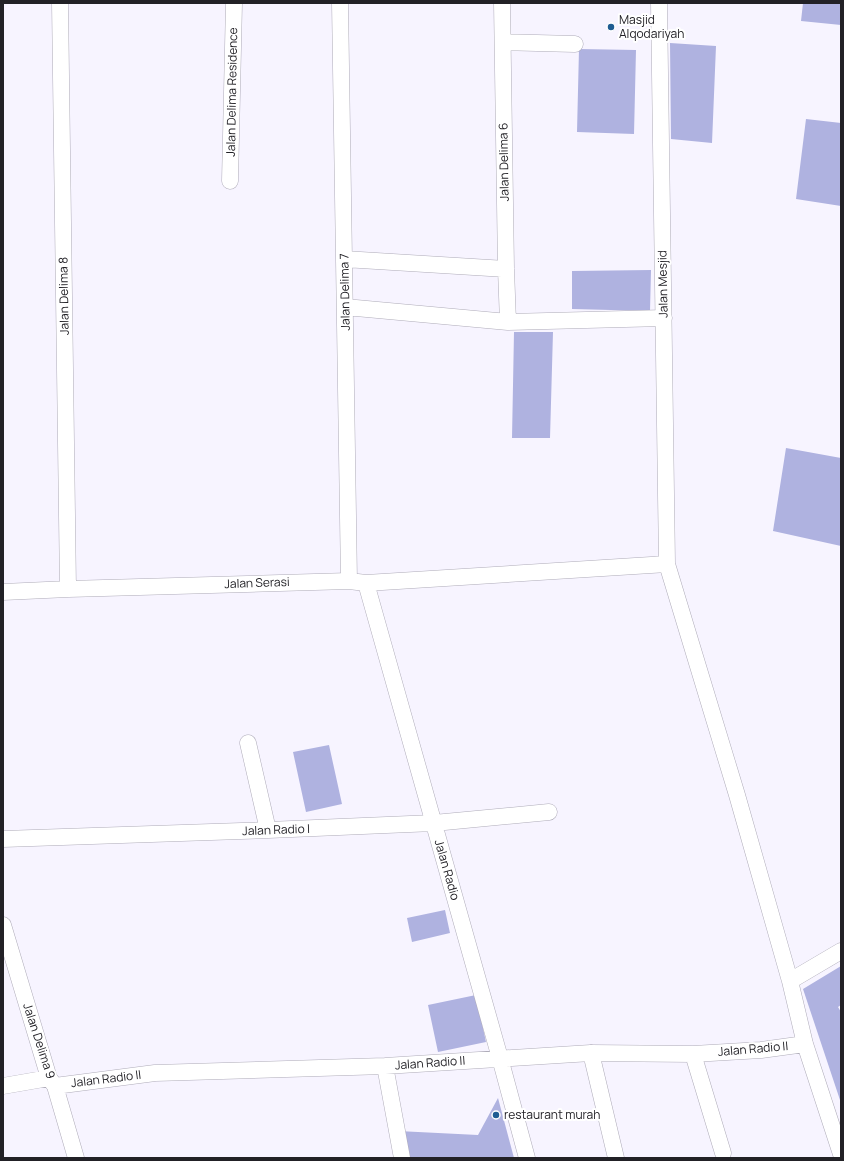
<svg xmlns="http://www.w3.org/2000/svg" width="844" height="1161" font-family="Manrope,sans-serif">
<rect width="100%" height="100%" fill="#f7f4ff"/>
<path fill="#afb2e0" d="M803,3H841V25L801,21Z
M670,43L716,46L712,143L671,139Z
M579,49L636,50L634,134L577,132Z
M806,119L841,123V206L796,199Z
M651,270L650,311L572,309V271Z
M514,332H553L550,438H512Z
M786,448L841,458V546L773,531Z
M329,745L342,804L306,812L293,752Z
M445,910L450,933L412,942L407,918Z
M841,966V1005L838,1007L841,1012V1103L803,989Z
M476,995L486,1042L438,1052L428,1005Z
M498,1098L514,1158H404L398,1131L478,1135Z"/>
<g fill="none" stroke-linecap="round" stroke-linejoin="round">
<defs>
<path id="street" d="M60,3L68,589
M340,3L349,581
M502,3L506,269L508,322
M659,3L667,564L737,795L790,981L805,1044L841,1154
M503,42L575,44
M230,181L234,3
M344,259L506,269
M345,307L508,322L664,318
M366,583L500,1058L527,1158
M3,592L68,589L349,581L366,583L667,564
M248,743L268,830
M3,839L268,830L434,823L549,812
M3,925L49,1078L55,1086L76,1158
M790,981L841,951
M591,1053L616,1158
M693,1054L723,1153
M385,1066L402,1158
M3,1086L49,1078
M55,1086L155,1073L385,1066L591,1053L693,1054L761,1050L805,1044"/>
</defs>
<use href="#street" stroke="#afacb9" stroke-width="17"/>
<use href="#street" stroke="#fff" stroke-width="16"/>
</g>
<g fill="#1e5c92" stroke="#fff" stroke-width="1.5">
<circle cx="611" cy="27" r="4"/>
<circle cx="496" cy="1115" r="4"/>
</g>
<g text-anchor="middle" stroke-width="4" stroke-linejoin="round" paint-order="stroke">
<g font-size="12" fill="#222126" stroke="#fff" text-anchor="start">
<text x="619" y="24">Masjid<tspan x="619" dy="14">Alqodariyah</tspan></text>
<text x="504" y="1119">restaurant murah</text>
</g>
<g font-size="12" fill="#222126" stroke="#fff">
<text transform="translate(232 92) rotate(-89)" y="4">Jalan Delima Residence</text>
<text transform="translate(504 162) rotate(-91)" y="4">Jalan Delima 6</text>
<text transform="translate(663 284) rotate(-91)" y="4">Jalan Mesjid</text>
<text transform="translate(345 292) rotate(-91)" y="4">Jalan Delima 7</text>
<text transform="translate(64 296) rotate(-91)" y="4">Jalan Delima 8</text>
<text transform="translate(257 583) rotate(-2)" y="4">Jalan Serasi</text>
<text transform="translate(276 830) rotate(-2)" y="4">Jalan Radio I</text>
<text transform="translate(447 870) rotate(74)" y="4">Jalan Radio</text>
<text transform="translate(39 1041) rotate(72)" y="4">Jalan Delima 9</text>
<text transform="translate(753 1049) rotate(-5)" y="4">Jalan Radio II</text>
<text transform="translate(430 1063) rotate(-4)" y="4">Jalan Radio II</text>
<text transform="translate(106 1079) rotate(-7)" y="4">Jalan Radio II</text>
</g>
</g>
<rect width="844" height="1161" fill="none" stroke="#222126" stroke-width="8"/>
</svg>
